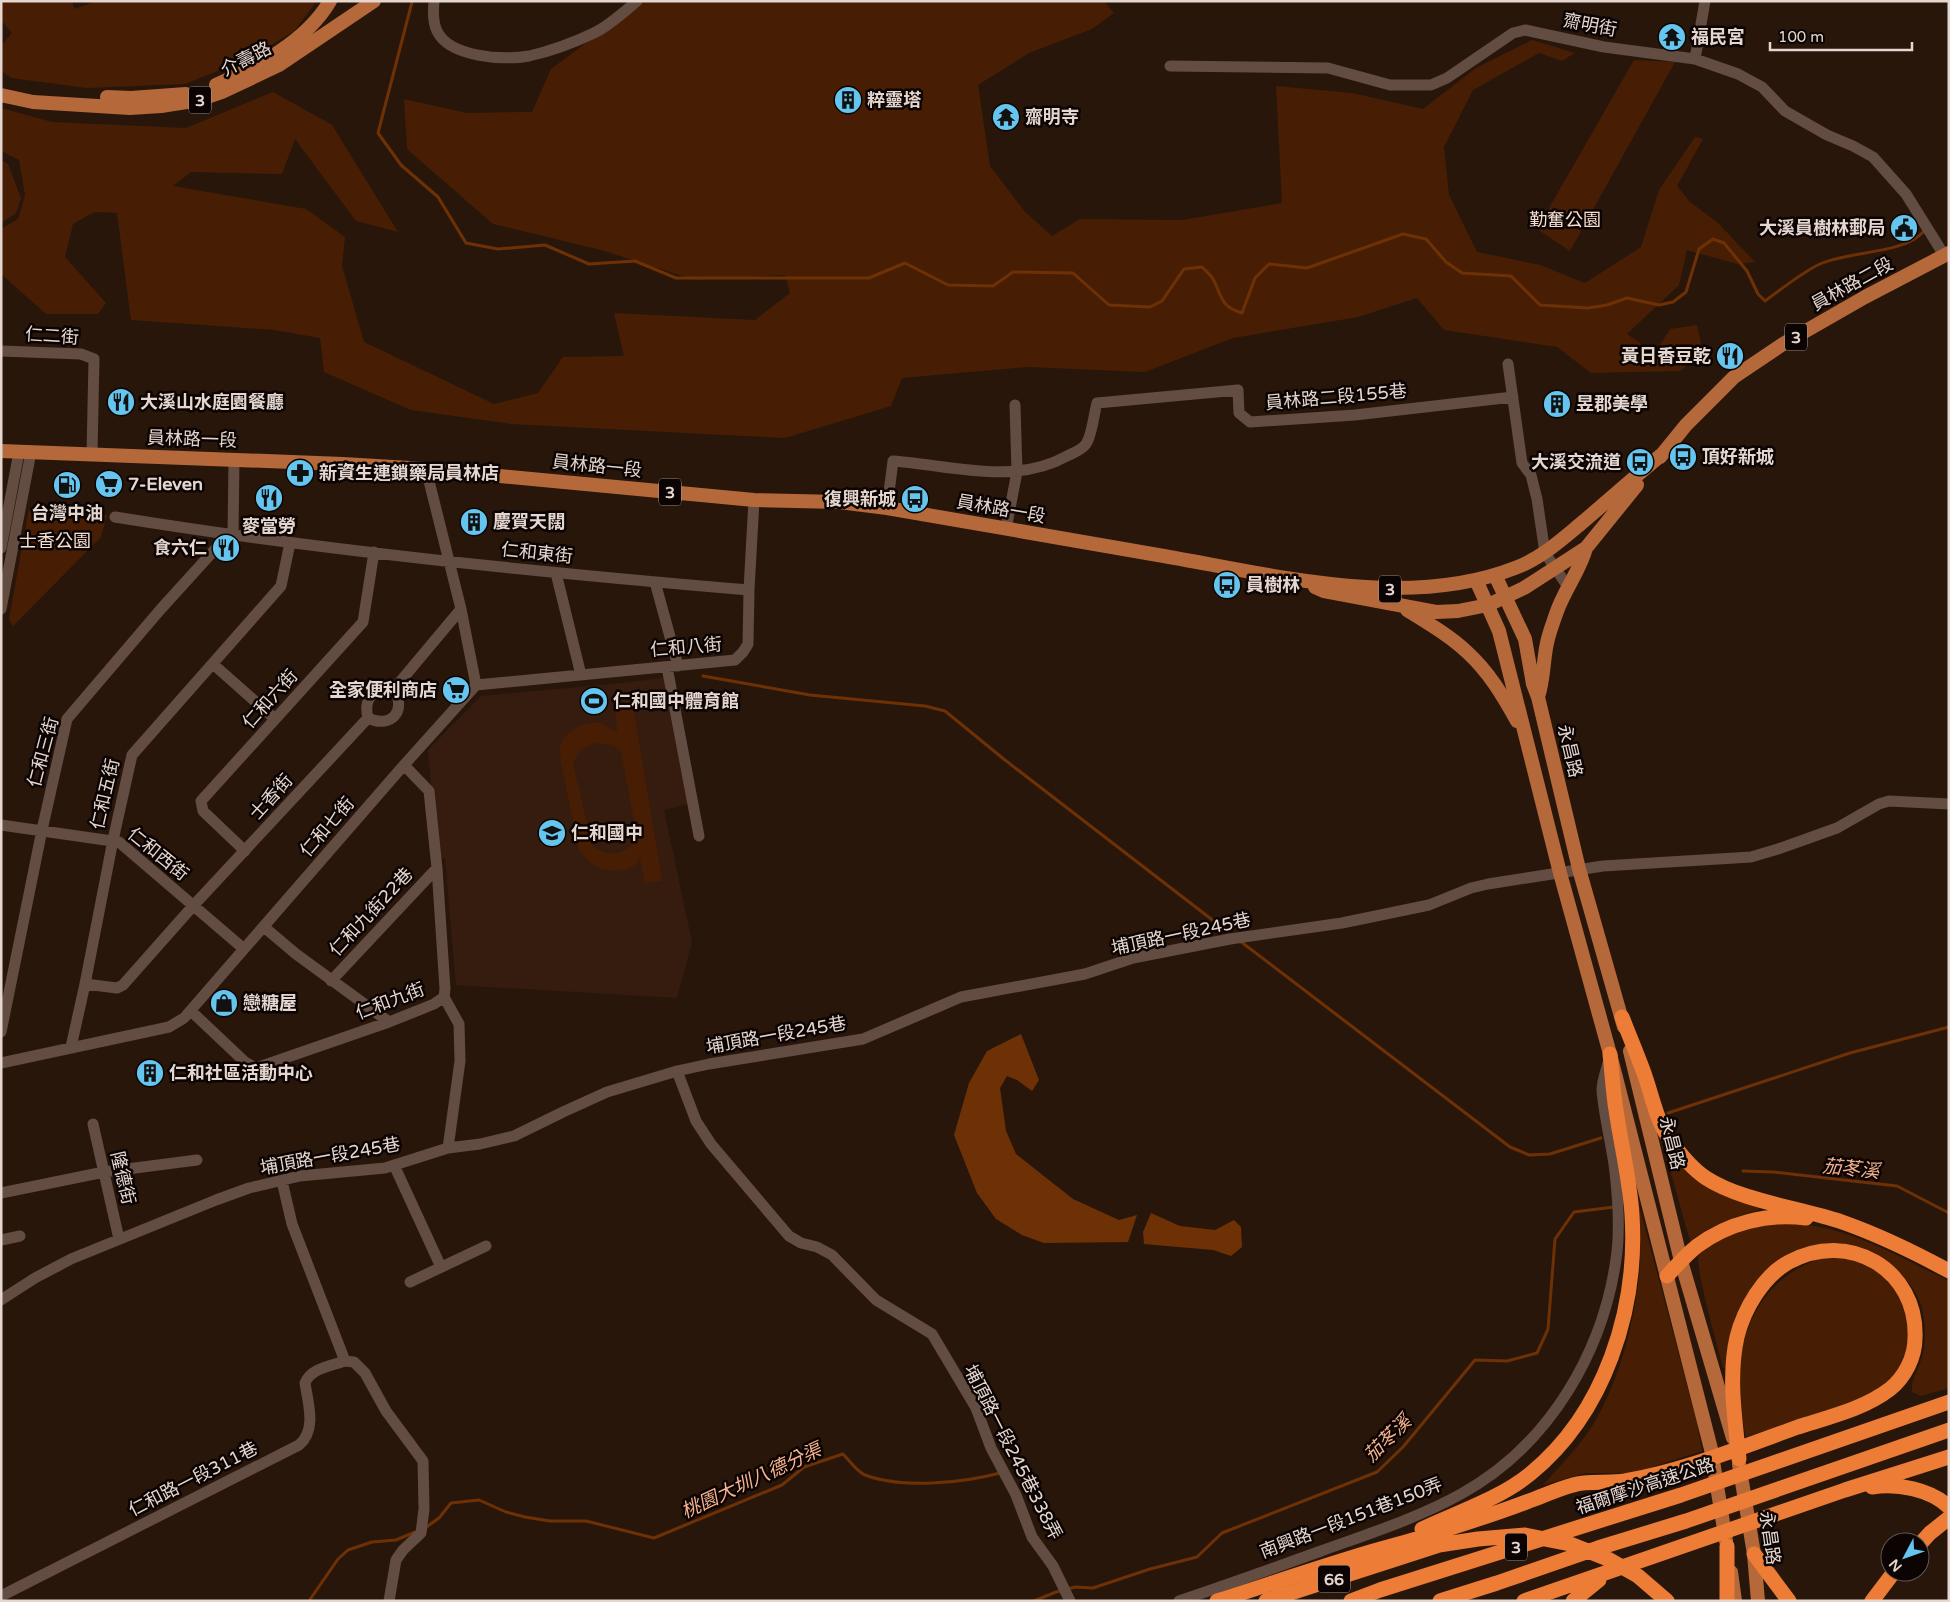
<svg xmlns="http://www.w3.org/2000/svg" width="1950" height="1602" font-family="'Varela Round','Noto Sans TC',sans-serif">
<rect width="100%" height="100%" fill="#29160b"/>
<path fill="#351c0e" d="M669,677L691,803L664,810L692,942L677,998L456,985L445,859L438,856L428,750L481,696L623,683Z"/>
<path fill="#471e04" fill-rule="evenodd" d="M1,1H72L74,9L98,1H317L294,31L252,57L185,84L87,88L11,78L1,71V46L12,33L1,20Z
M643,1H1104L1114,13L1092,29L1029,53L978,85L990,166L1025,212L1052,236L1080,219L1182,220L1282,203L1276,86L1352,93L1423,109L1476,68L1532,40L1575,53L1562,61L1539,53L1473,90L1444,147L1449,195L1477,252L1540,265L1585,283L1641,247L1659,190L1695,137L1703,139L1677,186L1690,202L1717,222L1755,262L1737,264L1687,250L1679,285L1627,334L1655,353L1670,329L1697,325L1703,353L1680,371L1591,373L1557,347L1444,330L1417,298L1358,317L1233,338L1145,372L1028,367L902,378L891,406L785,438L511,424L411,410L324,372L320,338L274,330L131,320L117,213L94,212L73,224L65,257L106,303L98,314H46L1,274V229L18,219L25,195L19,160L1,151V108L52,122L186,128L273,92L332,125L398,232L356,221L295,139L282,174L191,172L173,186L306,209L345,237L342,266L364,342L494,404L538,393L563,357L624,356L614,313L755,320L790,293L785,275L695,280L601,250L493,224L407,149L404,99L467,113L532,112L551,69Z
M1634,60L1675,62L1570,251L1537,229Z
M1,160L8,164L21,198L16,213L1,223Z
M29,509L107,515L101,537L13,626L9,619Z
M632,700L662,879L661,881L645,883L640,858C638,861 635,865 632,867C627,870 620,870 616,870C599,872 589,863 579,850L560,759C562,753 559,752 560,747C563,731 585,721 599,723C605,724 612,730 617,733L615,703ZM594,743L614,745L621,752L637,836C629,855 607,859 592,845L573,763C578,752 583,747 594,743Z
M1660,1134L1670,1148L1759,1205V1210C1735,1216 1710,1226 1690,1241Z
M1639,1205L1697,1423L1702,1451L1633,1473H1585L1543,1485C1561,1465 1580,1446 1594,1423C1620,1379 1636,1317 1640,1266C1641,1246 1639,1225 1639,1205Z
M1785,1223C1848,1225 1893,1254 1949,1281V1388L1921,1396L1912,1392C1911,1380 1917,1372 1921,1360C1927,1343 1926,1317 1919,1300C1914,1287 1904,1277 1894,1267C1863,1237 1813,1235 1778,1261C1768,1268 1752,1287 1745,1298C1731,1317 1730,1344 1727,1367L1723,1368C1719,1350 1694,1266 1699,1255C1707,1241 1747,1228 1761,1225C1769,1224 1777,1224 1785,1223Z
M1824,1258C1860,1258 1877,1265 1898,1295C1909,1311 1907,1312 1908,1331C1911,1387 1858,1400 1815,1414C1792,1422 1769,1430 1746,1437C1742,1418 1739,1400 1739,1380C1739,1325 1769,1272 1824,1258Z"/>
<path fill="#6e3105" d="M1021,1034L1039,1080L1032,1091L1017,1080L1007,1076L1000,1088L1006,1131L1016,1154L1073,1199L1119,1220L1137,1215L1128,1242L1044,1243L1022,1235L996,1219L977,1193L954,1135L969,1083L987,1051Z
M1151,1213L1180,1226L1215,1230L1234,1220L1241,1227L1242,1247L1231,1256L1213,1250L1144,1244L1143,1232Z"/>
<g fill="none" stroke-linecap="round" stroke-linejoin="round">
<path stroke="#6e3105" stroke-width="3" d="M412,2L378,133L401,165L438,197L466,243L498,249L545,245L589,264L635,261L676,278H869L905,263L948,285L993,286L1013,272L1073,273L1109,305L1150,307L1162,301L1184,269L1202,267C1206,271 1210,274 1213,279C1223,298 1220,306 1242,313L1255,278L1269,264L1307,268L1403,234L1426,239L1446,262L1462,273L1511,276L1540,305L1588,308L1607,305L1627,298L1659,305L1673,302L1686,292L1699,249L1713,239L1724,243L1747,271L1758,294L1765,301C1780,290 1804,271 1820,264C1848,251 1904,254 1923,232
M703,676L810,695L925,706L945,711L1005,760L1228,932
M1240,941L1510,1147L1529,1155L1550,1154L1601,1138
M1668,1113L1850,1053L1949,1027
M1743,1171L1773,1172L1897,1186L1949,1213
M425,1528L439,1518L451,1503L479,1500L506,1512L525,1517L550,1521H586L654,1538L782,1485L804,1467L843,1454C849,1460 857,1472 865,1475C902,1489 963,1483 1000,1473
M309,1601L338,1559L348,1550L372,1542L396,1540L415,1532
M1034,1601L1056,1592L1075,1587L1093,1588L1150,1569L1197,1557L1222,1533L1377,1472L1403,1447L1475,1360L1507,1361L1537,1353L1548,1329L1555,1239L1574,1212L1614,1207"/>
<path stroke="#634c41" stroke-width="11" d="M434,1C433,11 433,23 437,31C449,57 504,61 529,56C551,51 573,43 594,33C609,26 624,12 637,1
M1695,59L1705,1
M1170,66L1328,68L1390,85H1431L1447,78L1513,33L1525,30L1604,47L1695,59L1738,74L1762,87L1785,111L1827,135L1853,146L1873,157L1906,194L1944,255
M1,351L81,354L94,359L92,454
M1508,364L1522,463L1531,475L1537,499L1545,553L1568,587
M887,508L893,461C950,465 1013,486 1067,456C1073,453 1082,450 1086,444C1092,436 1094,413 1097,403L1238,390L1239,413L1250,422L1355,415L1513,397
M115,517C325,551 537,572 749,590
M1006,529L1017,472L1015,405
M233,536L234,460
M1,548L19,452
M556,573L581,675
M655,582L678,666
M1,609L31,452
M213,664L275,719
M667,667L699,836
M476,685L735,660L743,652L748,644L749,590L754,500
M394,689L461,609
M368,718C391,729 407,711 394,689
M368,718C363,698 374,687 394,689
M1,825L119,842L244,949
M245,851L203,811L201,801L363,622L374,552
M264,927L296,954L389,1022
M331,981L437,868
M85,984L117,988L123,985L193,906L368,718
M444,997L459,1024L460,1061L448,1148
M191,1011L245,1062L256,1068L389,1022L434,1004L444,997L445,989L437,868L429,791L404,765
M1,1032L42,830L67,719L160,610L228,535
M71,1047L85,984L113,840L132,755L281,586L290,543
M1,1063L169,1027L184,1018L404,765L476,685L461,609L426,469
M677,1071L696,1121L711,1144L789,1236L801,1243L817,1247L832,1255L876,1300L932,1334L976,1408L991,1448L1016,1495L1032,1537L1053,1566L1070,1601
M93,1124L119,1239
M394,1165L441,1267
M282,1181L292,1224L345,1361L354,1362L365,1373L386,1411L423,1461L424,1509L421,1533L403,1550L396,1560L389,1601
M1,1193L104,1172L197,1160
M1,1240L20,1236
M410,1282L486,1246
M1,1300L35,1278L71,1259L216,1200L249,1188L300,1176L385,1168L448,1148L480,1144L514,1136L563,1112L607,1092L677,1071L709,1064L863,1039L961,997L1085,974L1133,958L1230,939L1342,923L1429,905L1471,888L1488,884L1603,866L1751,857L1778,849L1837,828L1879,804L1889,801L1949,804
M1,1596L299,1445C317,1430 308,1403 305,1383C311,1368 331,1366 345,1361
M1179,1601C1226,1585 1274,1568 1321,1551C1368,1534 1418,1518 1461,1494C1550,1445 1605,1350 1617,1252C1620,1225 1618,1199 1615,1172C1612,1145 1604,1117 1602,1090C1602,1081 1606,1071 1608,1063"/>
<path stroke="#b5693a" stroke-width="14" d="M216,85C258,66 306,42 330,1
M1,95L33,102L130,108L161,106L199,100L222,92L279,65L374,1
M107,97L131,98L186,94
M1,451L343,464L426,469L754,500L839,502L887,508C977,524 1068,539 1158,555C1270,574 1405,611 1515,568C1542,558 1562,539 1584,521C1611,498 1638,474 1666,451
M1660,457L1686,425L1734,377L1783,344L1865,297L1949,253
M1495,575L1525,639L1533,684L1538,697L1579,869L1624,1027
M1476,580L1499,631L1560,873L1610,1054L1711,1449L1726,1541
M1315,587L1324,591L1436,612L1458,611L1488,605L1524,588L1586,548L1637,485
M1407,610C1428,623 1450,636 1467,652C1489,672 1503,696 1517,721
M1538,697C1544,679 1543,661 1547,643C1549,633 1553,623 1556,614C1564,590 1580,571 1586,548
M1630,1051L1681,1261L1733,1438
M1739,1464L1754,1554L1758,1601
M1731,1572L1735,1601"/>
<path stroke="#ec7c36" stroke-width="15" d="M1622,1017C1629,1035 1637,1054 1644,1073C1652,1095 1656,1120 1670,1140C1680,1154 1691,1168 1706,1178C1741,1201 1801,1208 1842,1222C1879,1235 1914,1252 1949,1271
M1667,1276C1676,1266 1686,1255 1697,1246C1728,1223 1767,1213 1806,1218
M1872,1487C1897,1483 1930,1489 1949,1507
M1422,1529C1458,1512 1499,1499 1530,1474C1605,1413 1638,1309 1632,1215C1630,1180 1621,1145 1616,1110C1613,1092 1612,1072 1610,1054
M1920,1544L1930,1533L1949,1518
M1754,1554L1789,1601
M1217,1601C1267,1585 1317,1568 1367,1553C1390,1546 1412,1541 1435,1533C1466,1523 1498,1513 1529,1501C1543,1496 1558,1489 1573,1485C1589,1480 1608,1484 1625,1481C1684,1471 1742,1447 1798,1427C1829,1417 1864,1409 1890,1389C1905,1377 1915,1357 1915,1338C1918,1270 1849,1229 1789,1262C1763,1276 1744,1309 1737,1337C1728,1377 1735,1419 1739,1459
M1266,1601L1439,1545L1478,1539L1525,1535L1570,1544L1608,1559L1638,1576L1667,1601
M1351,1601L1380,1590L1681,1495L1949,1402
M1440,1601L1497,1583L1598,1548L1686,1521L1949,1430
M1524,1601L1845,1490L1949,1457
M1573,1601L1599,1580
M1727,1601V1546
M1872,1601L1894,1572"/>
</g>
<defs>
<symbol id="temple-disc" viewBox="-11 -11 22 22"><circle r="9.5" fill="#65c5ee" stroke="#0b0402"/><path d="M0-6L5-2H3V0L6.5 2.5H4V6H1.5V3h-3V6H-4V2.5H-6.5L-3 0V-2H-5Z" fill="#111"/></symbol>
<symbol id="building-disc" viewBox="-11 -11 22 22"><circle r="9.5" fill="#65c5ee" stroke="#0b0402"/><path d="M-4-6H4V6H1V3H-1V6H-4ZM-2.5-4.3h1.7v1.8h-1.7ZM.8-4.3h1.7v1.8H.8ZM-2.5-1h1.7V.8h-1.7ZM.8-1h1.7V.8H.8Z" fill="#111"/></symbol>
<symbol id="civic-disc" viewBox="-11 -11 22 22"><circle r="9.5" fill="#65c5ee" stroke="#0b0402"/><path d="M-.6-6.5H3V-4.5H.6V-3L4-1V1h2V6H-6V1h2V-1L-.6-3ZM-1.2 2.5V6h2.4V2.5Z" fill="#111"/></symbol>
<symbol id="restaurant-disc" viewBox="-11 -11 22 22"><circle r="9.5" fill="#65c5ee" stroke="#0b0402"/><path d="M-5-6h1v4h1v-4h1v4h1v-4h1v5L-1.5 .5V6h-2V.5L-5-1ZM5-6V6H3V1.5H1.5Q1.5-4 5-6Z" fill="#111"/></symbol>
<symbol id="bus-disc" viewBox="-11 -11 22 22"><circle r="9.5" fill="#65c5ee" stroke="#0b0402"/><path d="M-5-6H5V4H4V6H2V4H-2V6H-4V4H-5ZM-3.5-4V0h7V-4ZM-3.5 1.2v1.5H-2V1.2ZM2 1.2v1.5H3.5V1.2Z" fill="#111"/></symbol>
<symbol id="pharmacy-disc" viewBox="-11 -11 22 22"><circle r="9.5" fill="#65c5ee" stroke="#0b0402"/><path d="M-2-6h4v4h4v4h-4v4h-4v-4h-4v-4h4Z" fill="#111"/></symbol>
<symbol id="supermarket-disc" viewBox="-11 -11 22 22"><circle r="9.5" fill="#65c5ee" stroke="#0b0402"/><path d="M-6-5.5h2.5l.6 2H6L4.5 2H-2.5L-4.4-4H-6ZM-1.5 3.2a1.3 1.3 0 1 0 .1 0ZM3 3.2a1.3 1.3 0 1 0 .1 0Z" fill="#111"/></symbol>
<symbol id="fuel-disc" viewBox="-11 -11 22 22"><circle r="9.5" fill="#65c5ee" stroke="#0b0402"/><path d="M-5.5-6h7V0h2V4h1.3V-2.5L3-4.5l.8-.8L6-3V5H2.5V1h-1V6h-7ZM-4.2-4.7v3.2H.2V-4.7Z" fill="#111"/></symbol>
<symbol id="stadium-disc" viewBox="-11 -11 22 22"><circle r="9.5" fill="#65c5ee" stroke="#0b0402"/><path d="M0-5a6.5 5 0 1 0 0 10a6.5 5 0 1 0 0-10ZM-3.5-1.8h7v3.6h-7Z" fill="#111"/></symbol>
<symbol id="school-disc" viewBox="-11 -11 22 22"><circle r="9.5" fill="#65c5ee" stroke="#0b0402"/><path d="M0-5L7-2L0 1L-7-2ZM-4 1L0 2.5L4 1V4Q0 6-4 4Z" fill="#111"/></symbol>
<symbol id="shop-disc" viewBox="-11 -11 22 22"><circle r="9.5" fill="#65c5ee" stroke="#0b0402"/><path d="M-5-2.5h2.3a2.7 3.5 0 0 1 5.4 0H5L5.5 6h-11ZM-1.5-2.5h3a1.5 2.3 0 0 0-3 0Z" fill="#111"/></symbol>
</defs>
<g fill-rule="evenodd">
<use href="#temple-disc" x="1656" y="21" width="32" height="32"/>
<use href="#building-disc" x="832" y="84" width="32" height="32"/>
<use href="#temple-disc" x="990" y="101" width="32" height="32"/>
<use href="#civic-disc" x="1888" y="212" width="32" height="32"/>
<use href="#restaurant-disc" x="1714" y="340" width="32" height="32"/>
<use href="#restaurant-disc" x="105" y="386" width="32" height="32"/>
<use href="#building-disc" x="1541" y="388" width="32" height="32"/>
<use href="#bus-disc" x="1667" y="441" width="32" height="32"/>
<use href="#bus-disc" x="1624" y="446" width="32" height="32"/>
<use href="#pharmacy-disc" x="284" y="457" width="32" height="32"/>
<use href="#supermarket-disc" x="93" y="468" width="32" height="32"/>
<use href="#fuel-disc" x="51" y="469" width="32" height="32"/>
<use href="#restaurant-disc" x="253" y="482" width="32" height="32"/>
<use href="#bus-disc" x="899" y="483" width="32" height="32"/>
<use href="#building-disc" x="458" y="506" width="32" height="32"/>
<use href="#restaurant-disc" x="210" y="532" width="32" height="32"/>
<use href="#bus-disc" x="1211" y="569" width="32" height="32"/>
<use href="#supermarket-disc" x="440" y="674" width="32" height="32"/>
<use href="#stadium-disc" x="578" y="685" width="32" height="32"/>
<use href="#school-disc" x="536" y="817" width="32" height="32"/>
<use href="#shop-disc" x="208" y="987" width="32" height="32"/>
<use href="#building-disc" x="134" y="1057" width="32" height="32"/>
</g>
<g text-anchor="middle" stroke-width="5" stroke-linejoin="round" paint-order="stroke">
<g fill="#0b0402" stroke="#a49892" stroke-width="1">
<rect x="189" y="86.5" width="22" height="27" rx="4"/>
<rect x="1785" y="323.5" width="22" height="27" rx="4"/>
<rect x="659" y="478.5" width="22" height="27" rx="4"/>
<rect x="1379" y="575.5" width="22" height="27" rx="4"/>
<rect x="1505" y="1533.5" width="22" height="27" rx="4"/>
<rect x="1318" y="1565.5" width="32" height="27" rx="4"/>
</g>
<g font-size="16" font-weight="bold" fill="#e5d7d0">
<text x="200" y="106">3</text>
<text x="1796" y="343">3</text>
<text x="670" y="498">3</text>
<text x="1390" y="595">3</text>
<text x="1516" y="1553">3</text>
<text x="1334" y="1585">66</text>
</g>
<g font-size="18" fill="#e5d7d0" stroke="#0b0402">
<text transform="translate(1590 25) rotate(11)" y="6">齋明街</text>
<text transform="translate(246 59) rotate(-27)" y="6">介壽路</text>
<text transform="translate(1852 284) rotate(-29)" y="6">員林路二段</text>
<text transform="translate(52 336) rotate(4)" y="6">仁二街</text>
<text transform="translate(1336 397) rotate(-5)" y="6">員林路二段155巷</text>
<text transform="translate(192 439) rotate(2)" y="6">員林路一段</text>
<text transform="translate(597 466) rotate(6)" y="6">員林路一段</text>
<text transform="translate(1001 509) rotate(10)" y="6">員林路一段</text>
<text transform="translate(537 553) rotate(6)" y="6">仁和東街</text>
<text transform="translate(686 647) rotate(-5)" y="6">仁和八街</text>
<text transform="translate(270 699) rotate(-48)" y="6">仁和六街</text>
<text transform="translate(1570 751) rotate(77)" y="6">永昌路</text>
<text transform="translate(43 752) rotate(-75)" y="6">仁和三街</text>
<text transform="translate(105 794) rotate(-77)" y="6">仁和五街</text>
<text transform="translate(271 797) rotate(-48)" y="6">士香街</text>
<text transform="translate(327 827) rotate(-49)" y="6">仁和七街</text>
<text transform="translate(158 854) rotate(39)" y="6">仁和西街</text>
<text transform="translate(371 912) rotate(-47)" y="6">仁和九街22巷</text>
<text transform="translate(1181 934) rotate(-12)" y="6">埔頂路一段245巷</text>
<text transform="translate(390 1001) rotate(-21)" y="6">仁和九街</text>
<text transform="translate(776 1035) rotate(-10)" y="6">埔頂路一段245巷</text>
<text transform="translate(1672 1143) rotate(76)" y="6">永昌路</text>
<text transform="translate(330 1156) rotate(-10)" y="6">埔頂路一段245巷</text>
<text transform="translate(123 1178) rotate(77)" y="6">隆德街</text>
<text transform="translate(1013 1452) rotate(63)" y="6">埔頂路一段245巷338弄</text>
<text transform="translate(193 1479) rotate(-27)" y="6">仁和路一段311巷</text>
<text transform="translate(1645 1486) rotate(-18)" y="6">福爾摩沙高速公路</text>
<text transform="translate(1351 1518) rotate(-21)" y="6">南興路一段151巷150弄</text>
<text transform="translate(1770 1538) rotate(82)" y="6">永昌路</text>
</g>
<g font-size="18" font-weight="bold" fill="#e5d7d0" stroke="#0b0402" text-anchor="start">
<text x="1691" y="43">福民宮</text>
<text x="867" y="106">粹靈塔</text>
<text x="1025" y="123">齋明寺</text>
<text x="1885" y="234" text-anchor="end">大溪員樹林郵局</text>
<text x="1711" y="362" text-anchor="end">黃日香豆乾</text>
<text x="140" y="408">大溪山水庭園餐廳</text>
<text x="1576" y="410">昱郡美學</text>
<text x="1702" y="463">頂好新城</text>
<text x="1621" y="468" text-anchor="end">大溪交流道</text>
<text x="319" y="479">新資生連鎖藥局員林店</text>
<text x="128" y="490">7-Eleven</text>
<text x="896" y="505" text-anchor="end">復興新城</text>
<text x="67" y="519" text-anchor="middle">台灣中油</text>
<text x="493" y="528">慶賀天闊</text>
<text x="269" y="532" text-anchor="middle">麥當勞</text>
<text x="207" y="554" text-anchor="end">食六仁</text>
<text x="1246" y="591">員樹林</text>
<text x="437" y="696" text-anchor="end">全家便利商店</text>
<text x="613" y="707">仁和國中體育館</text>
<text x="571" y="839">仁和國中</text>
<text x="243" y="1009">戀糖屋</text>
<text x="169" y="1079">仁和社區活動中心</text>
</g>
<g font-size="18" fill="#f6ded2" stroke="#0b0402">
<text x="1565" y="226">勤奮公園</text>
<text x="55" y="547">士香公園</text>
</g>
<g font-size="19" font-style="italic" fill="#f7b38f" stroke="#0b0402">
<text transform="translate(1851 1168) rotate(6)" y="7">茄苳溪</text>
<text transform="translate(1387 1438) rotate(-45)" y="7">茄苳溪</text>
<text transform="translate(751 1480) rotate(-25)" y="7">桃園大圳八德分渠</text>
</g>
</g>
<rect width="1950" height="1602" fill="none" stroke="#e5d7d0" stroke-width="5"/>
<g transform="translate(1905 1557) rotate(229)"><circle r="24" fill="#0b0402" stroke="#625854"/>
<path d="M0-4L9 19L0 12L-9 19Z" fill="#65c5ee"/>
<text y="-8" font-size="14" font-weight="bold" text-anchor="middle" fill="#e5d7d0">N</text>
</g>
<path d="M1770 42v8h142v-8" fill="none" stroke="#e5d7d0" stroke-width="2.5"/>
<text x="1778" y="42" font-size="15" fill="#e5d7d0" stroke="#0b0402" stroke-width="4" paint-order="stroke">100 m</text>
</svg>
